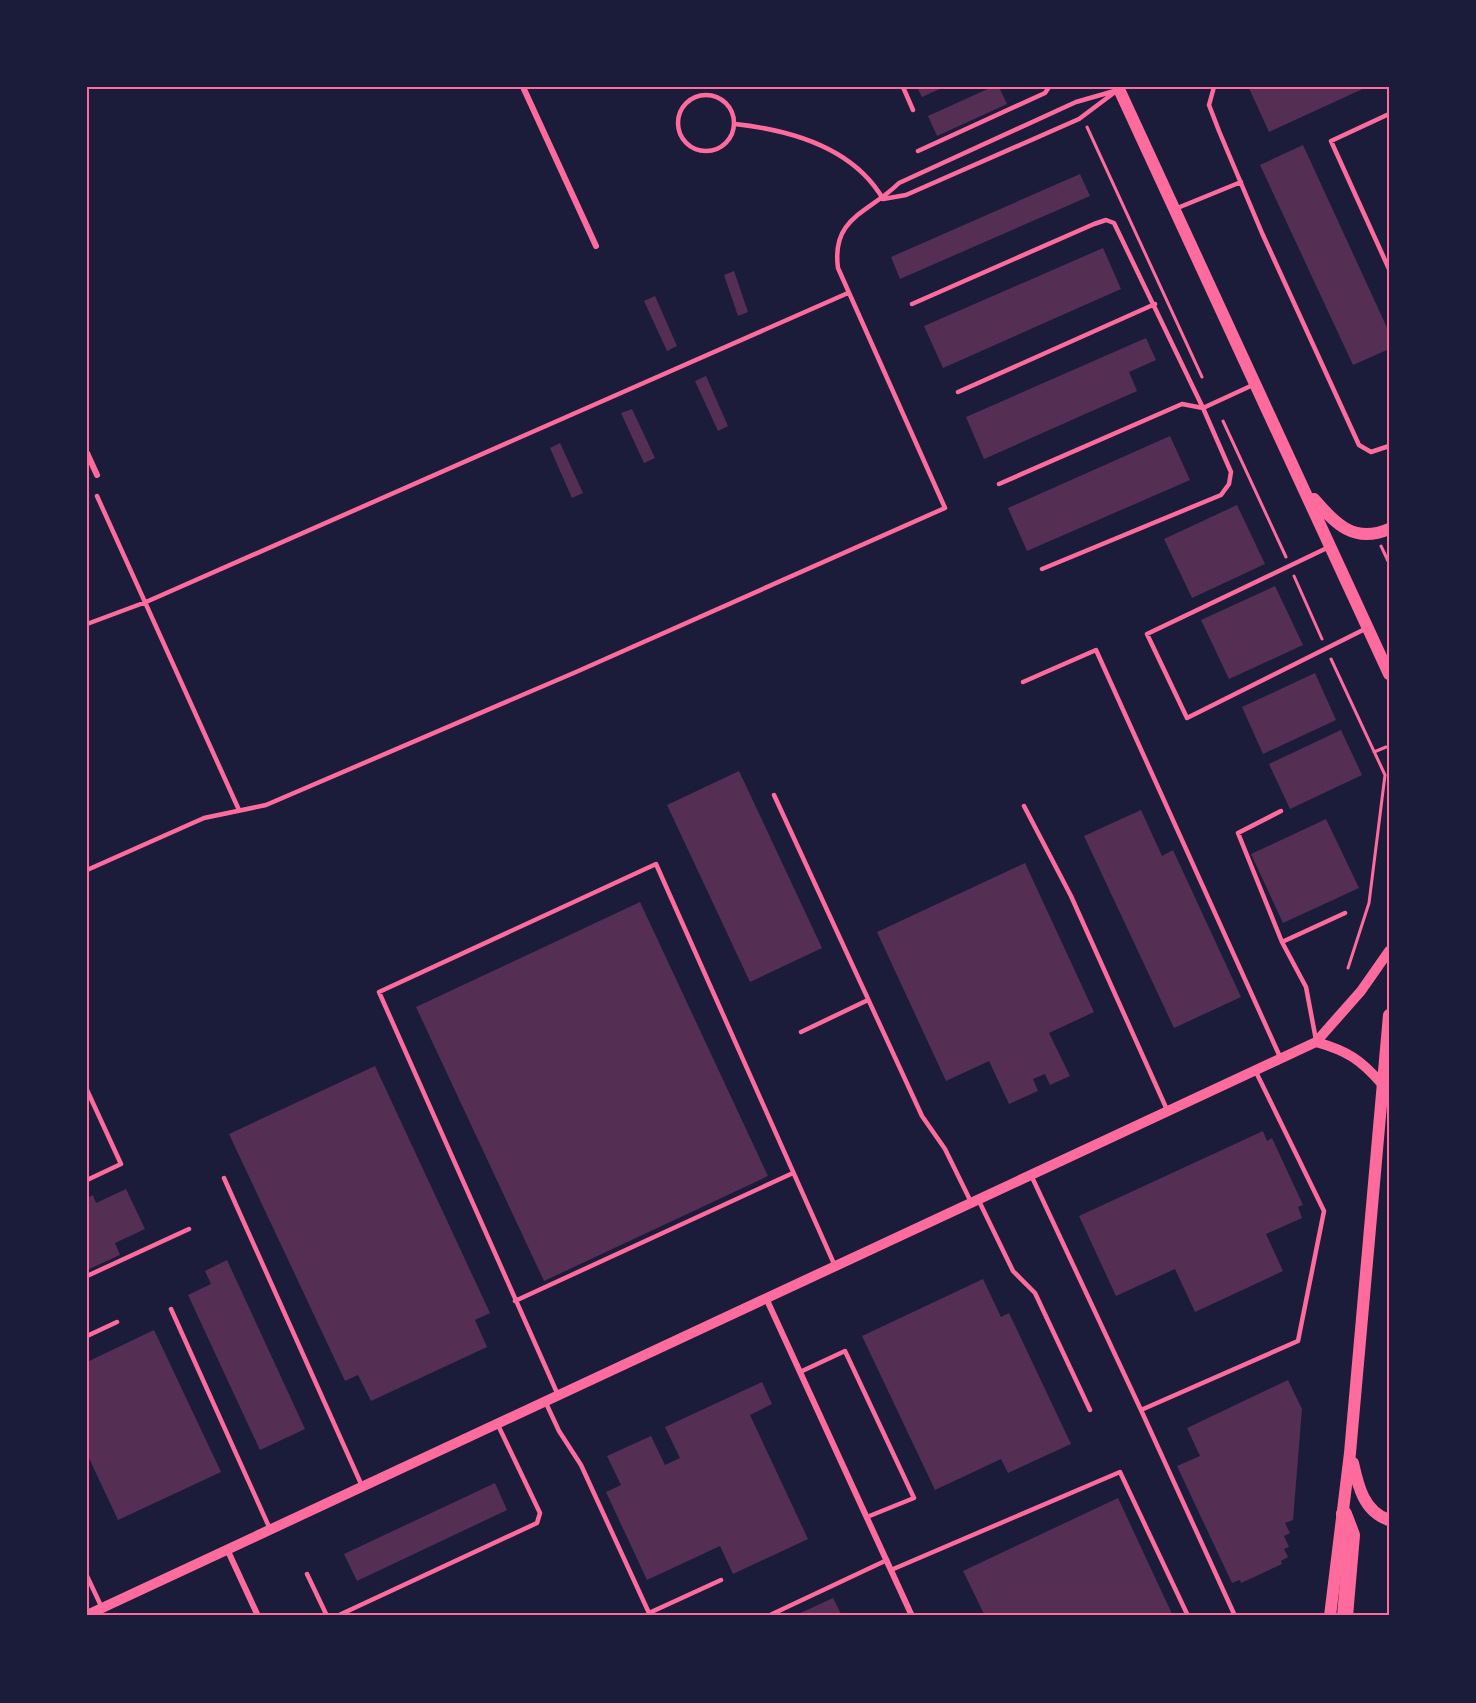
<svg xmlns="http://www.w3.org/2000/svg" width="1476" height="1703" font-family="Jost,sans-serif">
<rect width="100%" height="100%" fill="#1b1b3a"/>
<path fill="#542f53" d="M917,87H944L922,97Z
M992,87H999L1007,104L937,136L928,116Z
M1252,87H1367L1269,132L1249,88Z
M1303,145L1389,332V349L1353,365L1260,165Z
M1080,174L1090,196L900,279L891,257Z
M1103,248L1121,289L943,368L924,326Z
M734,271L748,312L738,316L724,275Z
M655,296L677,346L667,351L644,301Z
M1146,338L1156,360L1129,372L1137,391L984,459L966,417Z
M706,376L728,426L718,431L695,381Z
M632,409L655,458L644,463L621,413Z
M1170,436L1190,480L1027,551L1008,508Z
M560,443L583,493L572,498L550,448Z
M1237,505L1265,564L1192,598L1164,539Z
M1275,586L1303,645L1229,679L1201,620Z
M1315,673L1336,720L1263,754L1242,707Z
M1341,730L1362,775L1290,809L1269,764Z
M739,771L822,948L750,982L667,805Z
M1141,810L1162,856L1173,850L1241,997L1174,1028L1084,836Z
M1326,819L1359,888L1283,923L1251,854Z
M1025,863L1094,1012L1049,1033L1070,1076L1050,1085L1045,1074L1033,1079L1038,1091L1009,1104L989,1061L946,1081L877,932Z
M640,902L768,1176L544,1281L416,1007Z
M375,1066L490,1313L475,1320L487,1347L371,1401L358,1375L345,1381L229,1134Z
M1263,1131L1267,1141L1272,1138L1303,1205L1298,1207L1302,1218L1266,1234L1283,1271L1195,1312L1175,1269L1116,1296L1079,1216Z
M126,1189L145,1229L115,1243L120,1255L87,1270V1198L93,1195L96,1203Z
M227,1260L305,1429L260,1450L188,1295L211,1284L205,1271Z
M983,1279L1001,1317L1009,1313L1071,1444L1008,1473L1001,1459L935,1490L862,1336Z
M154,1330L221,1472L118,1520L87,1454V1362Z
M1288,1380L1302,1409L1293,1520L1285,1523L1290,1533L1284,1536L1289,1547L1284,1549L1288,1557L1281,1561L1282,1564L1241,1583L1240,1580L1232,1583L1177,1466L1200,1456L1187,1428Z
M762,1382L772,1404L750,1415L808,1539L733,1574L720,1546L647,1580L606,1492L621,1485L607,1456L651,1436L665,1465L680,1458L665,1427Z
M495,1483L507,1510L357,1581L344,1554Z
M1118,1498L1173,1616H985L963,1571Z
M833,1598L842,1616H794Z"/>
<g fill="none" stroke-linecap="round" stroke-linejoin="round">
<path stroke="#ff6b9d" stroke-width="3" d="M1087,127L1202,377
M1223,421L1286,557
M1381,546L1389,563
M1294,576L1322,639
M1331,659L1385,775L1369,903L1348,968
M1374,752L1386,747"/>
<path stroke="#ff6b9d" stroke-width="4.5" d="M903,87L913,110
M1214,87L1209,105L1219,131L1262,233L1359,445L1371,452L1389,446
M678 123a28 28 0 1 1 56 0a28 28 0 1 1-56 0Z
M1389,114L1331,141L1389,269
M735,124C790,130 853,147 883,199
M918,151L1045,93L1049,87
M883,199L906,195L1079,119L1115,92
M1175,209L1241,182
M912,304L1094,224L1106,220L1114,223L1203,408
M958,392L1155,304
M999,484L1182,404L1203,408
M97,496L239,810
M1329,547L1147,634L1187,718L1367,628
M1042,569L1221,495L1229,484L1231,472L1203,408L1255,384
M87,624L146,602L848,293
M1023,682L1096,650L1281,1059
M774,795L922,1116L945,1149L971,1202
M1024,806L1071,896L1168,1112
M1281,811L1238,833L1282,942L1306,987L1316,1040
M87,870L204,818L266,805L576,672L945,508L838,268C831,217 869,213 899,183L1076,102L1118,90
M1282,942L1345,913
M801,1032L868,1000
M87,1090L121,1164L87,1180
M1031,1175L1141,1410
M224,1178L362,1486
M978,1199L1013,1271L1035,1293L1090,1410
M87,1276L189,1229
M515,1301L793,1173
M171,1309L270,1529
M87,1336L117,1322
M800,1372L845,1351L914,1498L867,1517
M558,1395L379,992L656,864L835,1266
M545,1401L559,1431L581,1465L649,1613L721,1580
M891,1570L1120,1472L1188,1616
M307,1574L327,1616
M87,1576L102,1608
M337,1616L537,1523L540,1513L497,1423
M768,1616L887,1560
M1235,1616L1141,1410L1298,1341L1324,1211L1255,1070"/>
<path stroke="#ff6b9d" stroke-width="6" d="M523,87L596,246
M87,453L97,475
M766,1298L912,1616
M227,1549L258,1616"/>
<path stroke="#ff6b9d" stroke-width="10" d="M1316,1042C1348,1051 1361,1060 1382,1084
M87,1615L1316,1042L1361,991L1389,951"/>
<path stroke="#ff6b9d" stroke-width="12" d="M1118,87L1389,674
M1314,499C1336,524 1354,544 1389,529
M1353,1463C1358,1486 1364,1512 1389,1520
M1330,1616L1350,1453L1389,1015"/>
<path stroke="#ff6b9d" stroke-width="16" d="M1344,1514L1352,1535L1345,1616"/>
</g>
<rect width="1476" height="1703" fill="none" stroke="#1b1b3a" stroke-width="177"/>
<rect x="88" y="88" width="1300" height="1526" fill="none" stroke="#ff6b9d" stroke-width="2"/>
</svg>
